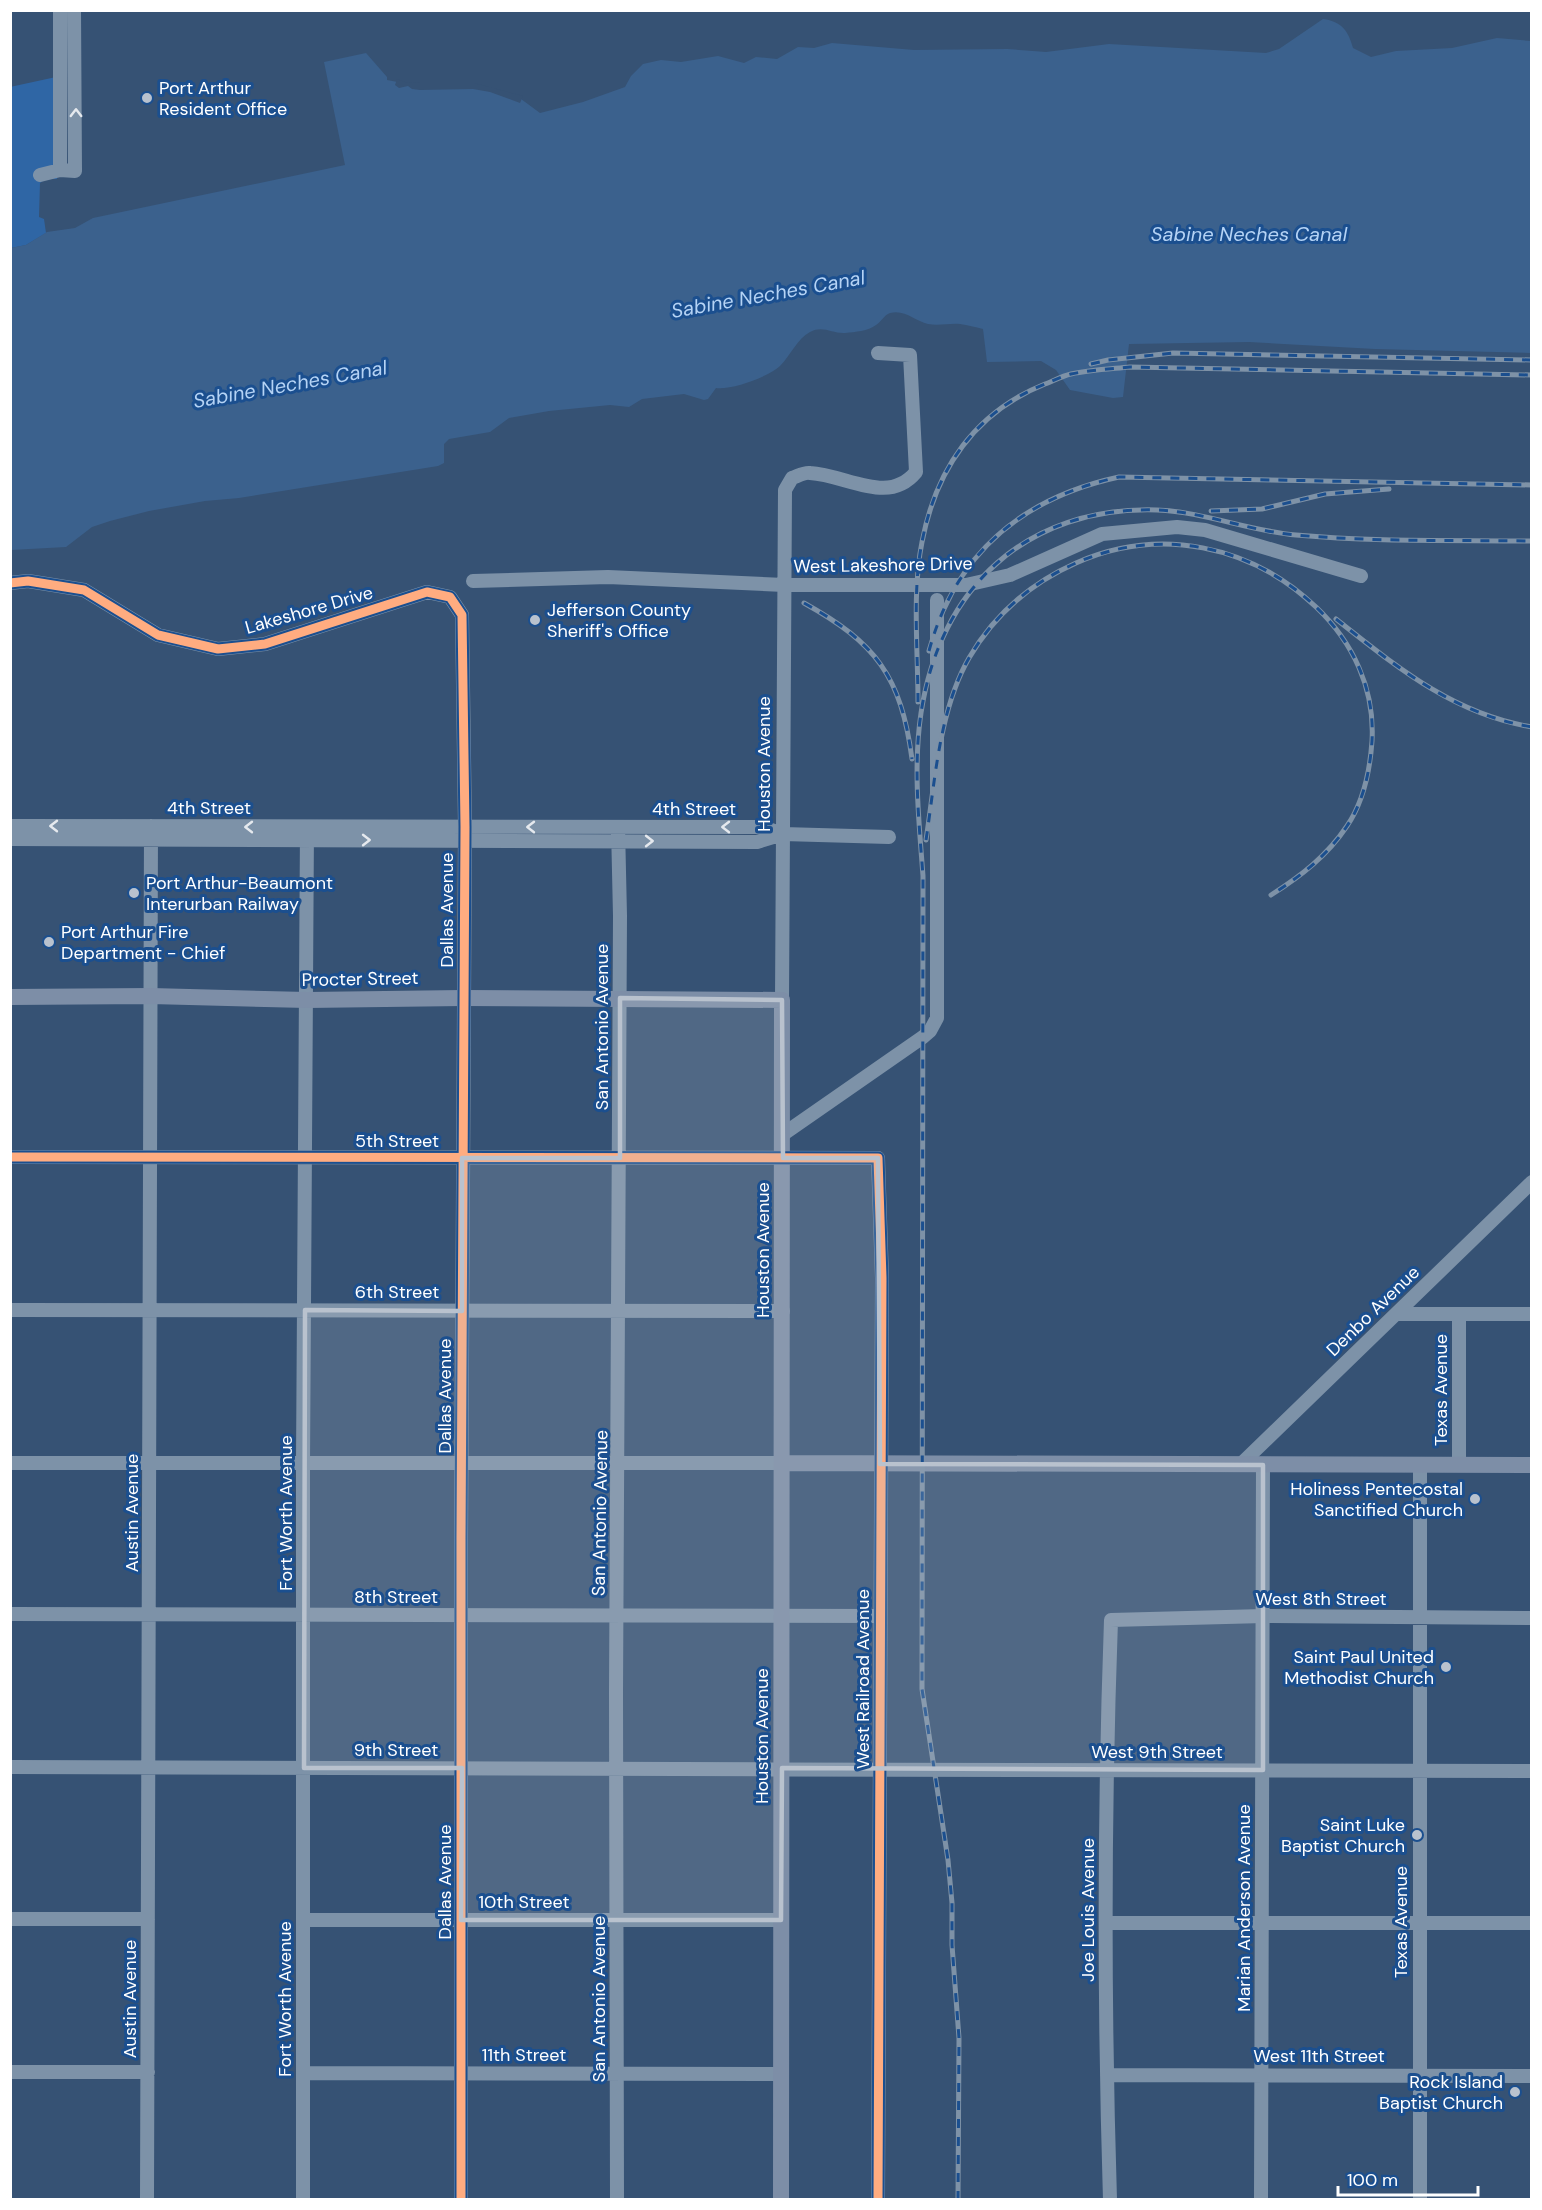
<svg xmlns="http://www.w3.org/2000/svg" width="1542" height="2210" font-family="'DM Sans',sans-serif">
<rect width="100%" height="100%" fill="#365274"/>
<path fill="#2f66a5" d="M56,77L57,179H46L40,183L39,217L44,219L46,233L26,245L11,248L10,87Z"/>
<path fill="#3b618d" d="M1323,19C1342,22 1348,30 1353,48L1371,57L1396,51L1452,48L1497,38L1531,41V353L1375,349L1249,342L1129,344L1123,397L1113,398L1070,390L1056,370L1041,361L987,362L983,329C975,327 968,325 960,324C950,323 939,326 928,324C915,321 905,309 890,313C884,315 881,322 876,325C868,331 855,332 845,333C833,334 823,325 810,332C797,339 790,356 780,366C768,377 732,390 716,388L708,399L704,400L684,394L642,399L629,407L610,405L549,411L509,418L490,432L449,439L444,444V463L438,466L239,498L205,501L149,511L110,521L92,527L66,547L11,550V248L26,245L47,232L75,228L93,218L345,165L324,62L366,53L387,77V80L408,84L474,86L521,99L540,113L583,102L625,87L631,76L643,64L661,60L681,62L718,56L744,63L756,57L777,59L798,47L814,48L832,43L914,50L1007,49L1046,52L1109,44L1266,53L1279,49Z"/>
<path fill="#365274" d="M397,79L405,82L420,83H474L523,96L520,103L490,92L473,89L420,90L412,89L408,86L399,88L395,85Z"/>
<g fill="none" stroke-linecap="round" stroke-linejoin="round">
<path stroke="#7d92a8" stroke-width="14" d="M60,10V170
M40,175L60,170L75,171L74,10
M473,581L608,577L784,585H966L1010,575L1102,534L1177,527L1205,530L1361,576
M10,583L28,581L84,590L158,635L218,649L265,644L427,592L450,597L462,615L465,827L461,1539V2200
M10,826L762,827L783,834
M10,839L757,842L783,834L889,837
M782,1000L785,490L792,478C798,476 804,472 810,473C847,475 888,506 916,472L910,355L878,353
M782,1135L923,1037L930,1031L937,1018V600
M10,1157L878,1158L882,1278L878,2200
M10,1310L783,1311
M1396,1314H1532
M10,1463H782
M1240,1465L1532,1182
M1459,1465V1314
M10,1614L880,1616
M10,1767C518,1769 1024,1770 1532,1771
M10,1919H148
M303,1920H781
M1107,1923H1532
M10,2072H148
M303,2073L781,2074
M1107,2075L1532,2076
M147,2200L151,826
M303,2200V1463L307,827
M617,2200L616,1693L620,916L618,827
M1110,2200C1104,2006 1104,1813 1111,1620L1264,1616L1532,1618
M1261,2200L1263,1465
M1420,2200V1465"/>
<path stroke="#7d8ea7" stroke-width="16" d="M10,997L151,996L307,1000L463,998L782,1000L781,2200
M782,1463L1532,1465"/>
<defs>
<path id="rail" d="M1091,364L1108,360L1173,353L1532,360
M1211,511L1262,509L1325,494L1389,489
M804,603C876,643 901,676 912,759
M1336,619C1397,667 1453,714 1532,727
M929,651C955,554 1022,498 1119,477L1532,485
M918,702C918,652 912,591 922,542C936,469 975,412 1045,384C1053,381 1062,376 1071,374C1090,370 1110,369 1130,367L1532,375
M926,840C935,782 939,710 969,658C994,615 1031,583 1076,563C1159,526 1251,545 1316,607C1353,642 1375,689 1372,741C1370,770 1364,801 1347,826C1327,856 1301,876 1271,895
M958,2200L959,2038L952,1945V1903L948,1860L922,1689L923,876C919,822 913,767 921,713C940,587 1027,506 1157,510C1205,512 1249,531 1296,535C1374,542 1453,540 1532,541"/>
</defs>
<use href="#rail" stroke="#7e92a7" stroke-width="5"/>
<use href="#rail" stroke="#1b4f8f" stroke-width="3" stroke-dasharray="9" stroke-linecap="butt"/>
<defs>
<path id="cycleway" d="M10,583L28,581L84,590L158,635L218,649L265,644L427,592L450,597L462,615L465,827L461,1539V2200
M10,1157L878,1158L882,1278L878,2200"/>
</defs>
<use href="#cycleway" stroke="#1b4f8f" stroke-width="13"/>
<use href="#cycleway" stroke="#ffac80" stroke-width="9"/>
</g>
<defs><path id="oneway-chevron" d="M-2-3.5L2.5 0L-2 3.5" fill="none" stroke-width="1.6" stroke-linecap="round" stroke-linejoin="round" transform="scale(1.5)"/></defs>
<g stroke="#e5e9ee">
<use href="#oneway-chevron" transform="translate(76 113) rotate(-90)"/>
<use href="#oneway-chevron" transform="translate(54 826) rotate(-180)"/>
<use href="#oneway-chevron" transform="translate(249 827) rotate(180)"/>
<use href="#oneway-chevron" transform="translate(531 827) rotate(-180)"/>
<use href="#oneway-chevron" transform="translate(726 827) rotate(180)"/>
<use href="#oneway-chevron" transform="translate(366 840)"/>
<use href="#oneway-chevron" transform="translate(649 841)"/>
</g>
<path fill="#b9c2ce" fill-opacity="0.2" stroke="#b9c2ce" stroke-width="4.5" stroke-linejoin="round" d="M620,998L782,1000L783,1158H878L880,1464L1263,1465V1770L782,1768L781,1920H461L462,1768H304L305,1310L462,1311V1158H620Z"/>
<g fill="#b9c2ce" stroke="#1b4f8f" stroke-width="2">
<circle cx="147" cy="98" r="6"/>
<circle cx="535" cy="620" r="6"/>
<circle cx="134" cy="893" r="6"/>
<circle cx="49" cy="942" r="6"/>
<circle cx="1475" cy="1499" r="6"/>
<circle cx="1446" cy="1667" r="6"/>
<circle cx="1417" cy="1835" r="6"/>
<circle cx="1515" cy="2092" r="6"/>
</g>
<g text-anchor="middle" stroke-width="6" stroke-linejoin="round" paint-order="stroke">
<g font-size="18" fill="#fff" stroke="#1b4f8f" text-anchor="start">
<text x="159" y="94">Port Arthur<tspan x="159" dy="21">Resident Office</tspan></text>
<text x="547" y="616">Jefferson County<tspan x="547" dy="21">Sheriff's Office</tspan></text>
<text x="146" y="889">Port Arthur-Beaumont<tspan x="146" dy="21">Interurban Railway</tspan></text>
<text x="61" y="938">Port Arthur Fire<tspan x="61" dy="21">Department - Chief</tspan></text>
<text x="1463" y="1495" text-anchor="end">Holiness Pentecostal<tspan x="1463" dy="21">Sanctified Church</tspan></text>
<text x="1434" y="1663" text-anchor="end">Saint Paul United<tspan x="1434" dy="21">Methodist Church</tspan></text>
<text x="1405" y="1831" text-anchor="end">Saint Luke<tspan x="1405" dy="21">Baptist Church</tspan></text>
<text x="1503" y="2088" text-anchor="end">Rock Island<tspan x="1503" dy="21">Baptist Church</tspan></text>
</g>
<g font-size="18" fill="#fff" stroke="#1b4f8f">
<text transform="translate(883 565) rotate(-1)" y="6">West Lakeshore Drive</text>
<text transform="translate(309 610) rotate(-16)" y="6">Lakeshore Drive</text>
<text transform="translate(764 764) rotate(-90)" y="6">Houston Avenue</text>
<text x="209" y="814">4th Street</text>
<text x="694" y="815">4th Street</text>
<text transform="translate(447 910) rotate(-90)" y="6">Dallas Avenue</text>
<text transform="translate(360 979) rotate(-1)" y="6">Procter Street</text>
<text transform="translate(602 1027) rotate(-90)" y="6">San Antonio Avenue</text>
<text x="397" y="1147">5th Street</text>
<text transform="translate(763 1250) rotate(-90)" y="6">Houston Avenue</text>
<text x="397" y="1298">6th Street</text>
<text transform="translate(1373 1311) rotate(-44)" y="6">Denbo Avenue</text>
<text transform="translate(1441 1390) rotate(-90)" y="6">Texas Avenue</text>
<text transform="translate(445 1396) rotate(-90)" y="6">Dallas Avenue</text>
<text transform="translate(132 1513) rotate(-90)" y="6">Austin Avenue</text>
<text transform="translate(286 1513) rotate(-90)" y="6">Fort Worth Avenue</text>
<text transform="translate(600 1513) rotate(-89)" y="6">San Antonio Avenue</text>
<text x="396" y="1603">8th Street</text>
<text x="1321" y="1605">West 8th Street</text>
<text transform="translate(863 1679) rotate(-90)" y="6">West Railroad Avenue</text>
<text transform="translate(762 1736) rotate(-90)" y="6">Houston Avenue</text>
<text x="396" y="1756">9th Street</text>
<text x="1157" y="1758">West 9th Street</text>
<text transform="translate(445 1882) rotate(-90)" y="6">Dallas Avenue</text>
<text x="524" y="1908">10th Street</text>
<text transform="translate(1244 1908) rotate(-90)" y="6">Marian Anderson Avenue</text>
<text transform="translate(1088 1910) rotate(-90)" y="6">Joe Louis Avenue</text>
<text transform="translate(1401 1922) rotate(-90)" y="6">Texas Avenue</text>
<text transform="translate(130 1999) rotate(-90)" y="6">Austin Avenue</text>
<text transform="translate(285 1999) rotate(-90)" y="6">Fort Worth Avenue</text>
<text transform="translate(599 1999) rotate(-90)" y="6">San Antonio Avenue</text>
<text x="524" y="2061">11th Street</text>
<text x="1319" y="2062">West 11th Street</text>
</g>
<g font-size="20" font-style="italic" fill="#b5d3f5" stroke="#1b4f8f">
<text x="1249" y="241">Sabine Neches Canal</text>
<text transform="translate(768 294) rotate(-10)" y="7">Sabine Neches Canal</text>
<text transform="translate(290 384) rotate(-10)" y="7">Sabine Neches Canal</text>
</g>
</g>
<rect width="1542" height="2210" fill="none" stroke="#ffffff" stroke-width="24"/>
<path d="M1338 2186v9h140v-9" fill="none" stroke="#ffffff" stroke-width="3"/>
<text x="1347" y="2186" font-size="18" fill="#ffffff" stroke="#1b4f8f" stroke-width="4.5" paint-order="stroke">100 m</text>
</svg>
